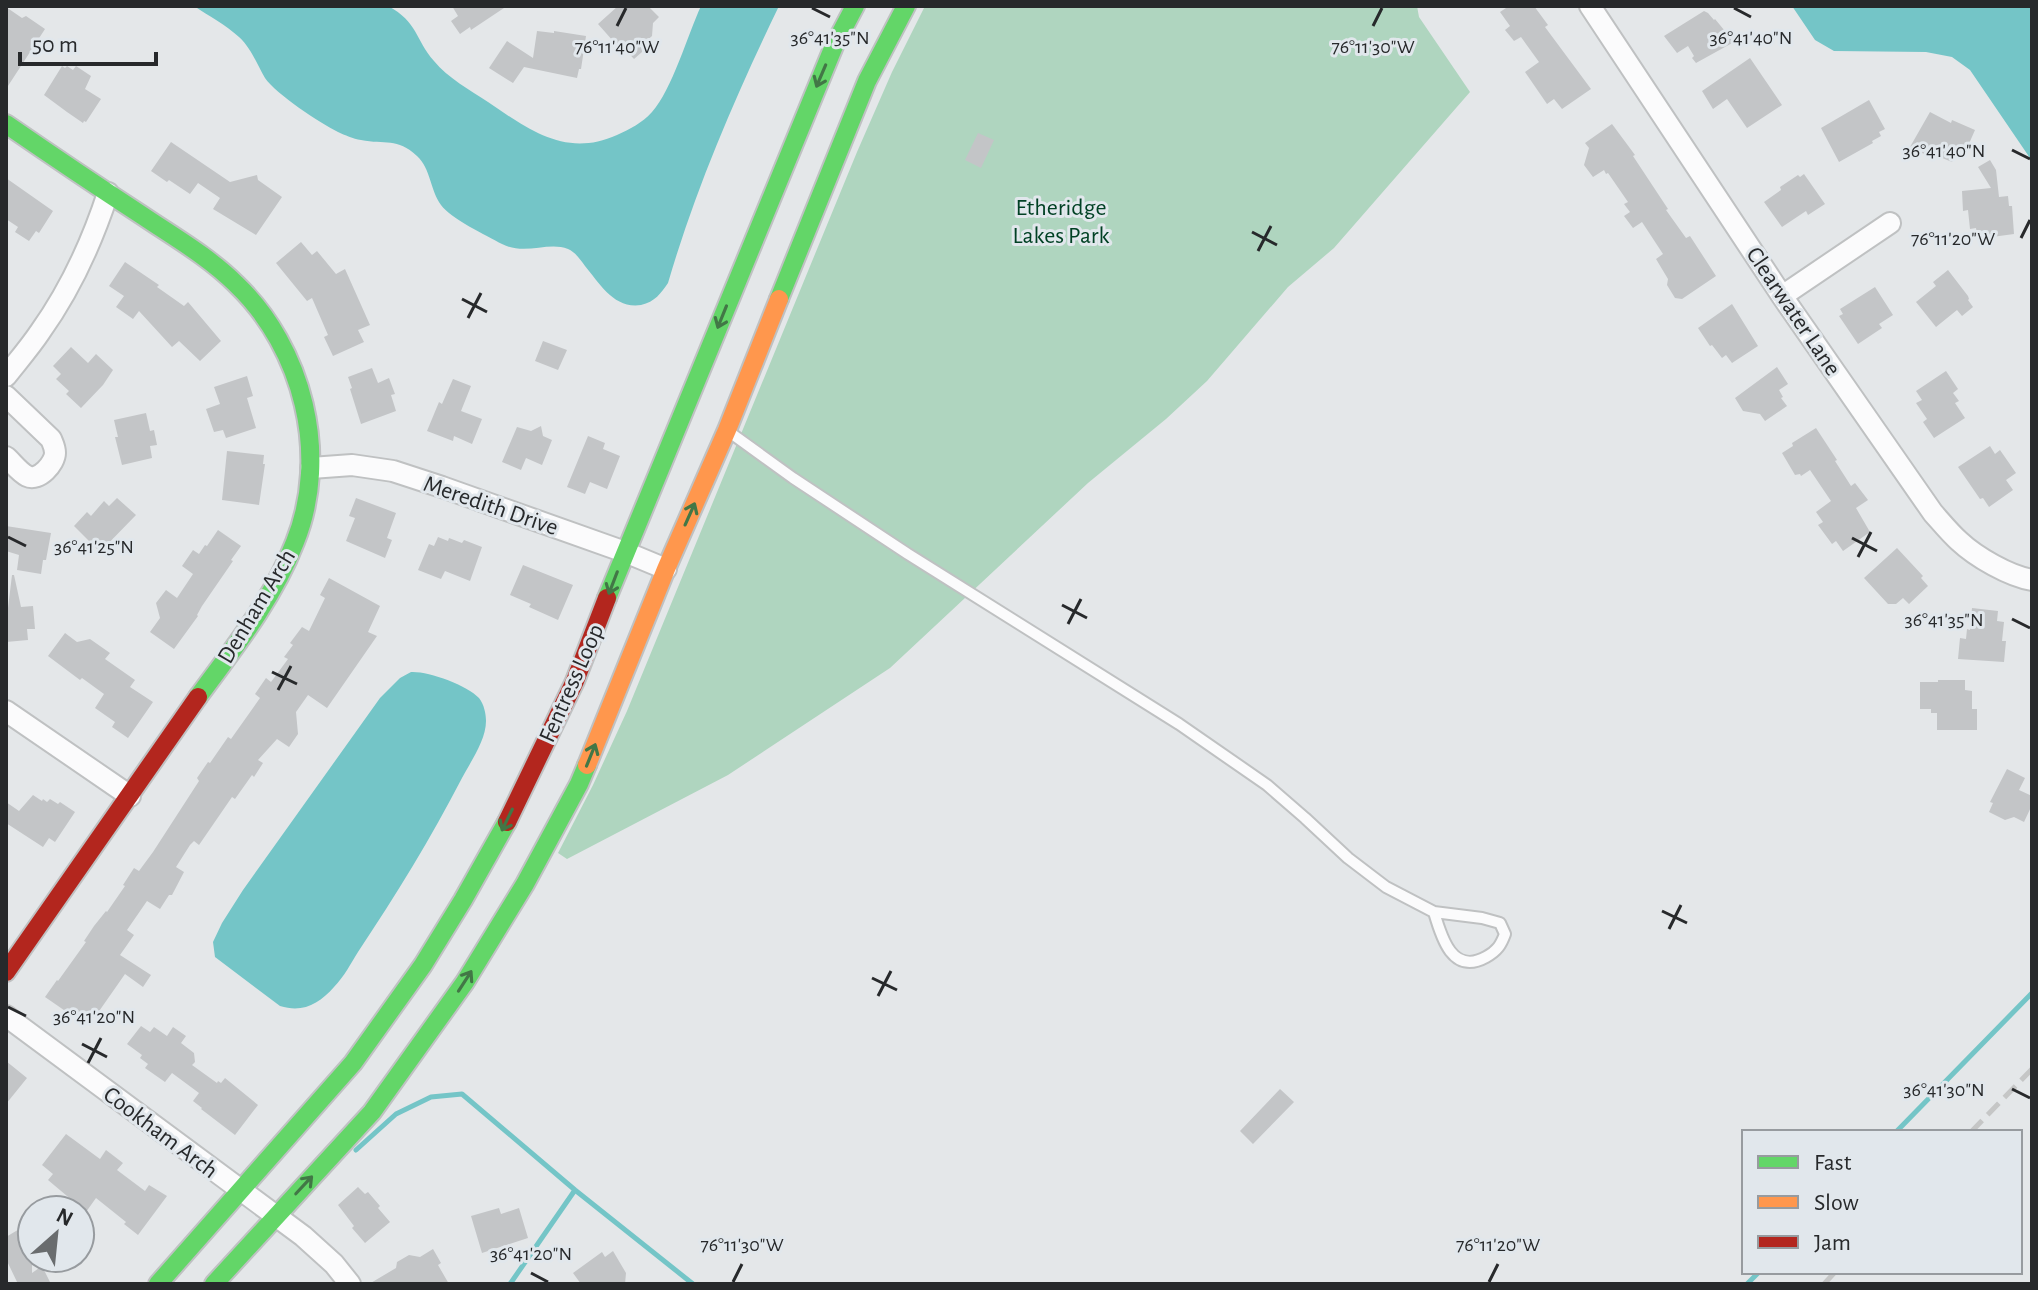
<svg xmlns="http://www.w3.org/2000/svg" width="2038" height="1290" font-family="'Alegreya Sans',sans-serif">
<rect width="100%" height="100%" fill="#e4e7e9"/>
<path fill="#afd5bf" d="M925,6H1417L1419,17L1470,92L1334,248L1288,287L1207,381L1166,419L1088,483L890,668L728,775L567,859L558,853L593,785L627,711L857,152L892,72Z"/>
<path fill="#74c5c7" d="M194,6H388C418,22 415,39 434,61C448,78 470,90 488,102C529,130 566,158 617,135C630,129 642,123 652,112C672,90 688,34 701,6H779C736,95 696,187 668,283C661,293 655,302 641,305C614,309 600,284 585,266C580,259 575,252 568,249C548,241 525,256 502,244C487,236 450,218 441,205C430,190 431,169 417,156C397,137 385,145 361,140C353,139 345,135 338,132C320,123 276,94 265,78C257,64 251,48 239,37C226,25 209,16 194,6Z
M1792,6H2032V161L1970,70L1952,57L1926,52L1834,51L1815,40Z
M411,672C428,671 467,685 479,698C484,704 486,714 486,721C486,740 471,761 462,778C431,838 396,895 358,952C351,963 344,977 334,987C319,1004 303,1013 280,1006L215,957L213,942L222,923L243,890L380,698L400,678Z"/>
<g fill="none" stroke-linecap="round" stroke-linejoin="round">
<path stroke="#74c5c7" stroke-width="5" d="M1896,1132L2032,993
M356,1150L396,1114L431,1097L462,1094L575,1190L693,1284
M510,1284L575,1190
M1747,1284L1759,1272"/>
</g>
<path fill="#c3c5c7" d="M452,6H507L471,30L470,27L460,34L451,21L458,16Z
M618,6H648L659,17L653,23L652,36L643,44L642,52L634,59L624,48L621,50L598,24Z
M1509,6H1534L1548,25L1545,27L1591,89L1562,109L1554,99L1547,104L1525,72L1539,62L1521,37L1514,41L1505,30L1510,26L1500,12Z
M6,7L22,18L26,16L45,29L6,89Z
M1704,11L1708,13L1714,20L1715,19L1734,42L1696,63L1692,58L1694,56L1688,46L1677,53L1664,36Z
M537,31L554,33V31L586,36L581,69H579L577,78L524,67L513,83L489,68L507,41L533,58Z
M1750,58L1782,105L1747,128L1727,99L1713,109L1702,91Z
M62,66L65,68L67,66L73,70L76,66L91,76L85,89L101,99L86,122L84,121L83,123L67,112L44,95Z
M1869,100L1885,129L1879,132L1881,136L1872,141L1873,143L1839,162L1821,128Z
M1930,112L1951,123L1952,120L1975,130L1964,155L1958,152L1952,162L1930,153L1928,156L1910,147Z
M1612,124L1635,155L1633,156L1668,209L1666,210L1686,238L1690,236L1716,276L1682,299L1675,298L1667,285L1668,279L1656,259L1663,254L1642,222L1633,228L1624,216L1630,212L1624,204L1628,202L1608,173L1606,174L1604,170L1593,177L1584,165L1589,148L1585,143Z
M978,133L994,140L981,168L965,160Z
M171,142L230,182L257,175L258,180L282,197L256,235L213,209L220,198L198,183L190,194L169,180L167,182L151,171Z
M1990,160L1996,170L1999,197L2008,196L2009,206H2012L2014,234L1977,239L1976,228L1970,229L1968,210L1963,211L1962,191L1991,188L1978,167Z
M1804,174L1825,204L1808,215L1806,211L1782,227L1764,202L1781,190L1780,187L1798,175L1800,177Z
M6,178L53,211L39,233L36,231L29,241L15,232L18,227L6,219Z
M301,242L312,255L317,251L336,274L345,269L370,325L358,330L364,342L333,356L324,337L328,335L312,298L307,301L276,263Z
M125,262L159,285L157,287L184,306L188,302L221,341L200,361L179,341L172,347L139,311L133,319L116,307L124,296L109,286Z
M1948,270L1968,296L1969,299L1968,300L1973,307L1962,316L1957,310L1936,327L1916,302L1936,286L1933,282Z
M1875,287L1893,315L1879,324L1882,328L1858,344L1839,316L1843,314L1840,309Z
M1732,304L1758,346L1732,363L1726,355L1722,358L1712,345L1710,346L1698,328Z
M543,341L567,350L558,370L535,361Z
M71,347L88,363L96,354L113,370L103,385L81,408L66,394L69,391L56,379L61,374L53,366Z
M1777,367L1788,384L1779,390L1783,397L1781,398L1787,406L1765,421L1760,414L1743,411L1735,398Z
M372,368L378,383L389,378L395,394L391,395L396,411L361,424L350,389L352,388L348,377Z
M1946,371L1958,389L1953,393L1959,401L1955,403L1965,418L1934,438L1923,422L1927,419L1916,403L1922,400L1916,391Z
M247,376L253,396L247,398L256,428L226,438L223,430L214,432L206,409L220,404L214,387Z
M453,379L471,386L461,411L482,419L472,444L454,436L453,441L427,431L439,402L442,404Z
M146,413L150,431L154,430L157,445L150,446L152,458L122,465L115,437H118L114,420Z
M541,426L543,436L552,440L542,465L526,458L521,470L502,462L517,427L531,431Z
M1816,428L1837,460L1835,461L1851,486L1855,483L1868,500L1856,508L1870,532L1843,551L1836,541L1832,544L1818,525L1823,522L1816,512L1831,501L1810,470L1801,476L1800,474L1795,475L1782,453L1793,446L1792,443Z
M588,436L605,443L603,449L620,456L607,489L590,482L585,494L567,487Z
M1990,446L1995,454L2000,450L2016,473L2006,480L2013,490L1989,507L1983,498L1980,499L1958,467Z
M227,451L264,455L263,464H265L259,505L222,500Z
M117,498L136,515L100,552L74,526L87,512L91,516L104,501L109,506Z
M356,498L396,513L387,538L392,540L385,558L346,541L355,518L349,516Z
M6,526L51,533L46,560H43L41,574L17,570L19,555L6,551Z
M218,530L241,546L231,560L233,561L202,606L197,615L198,616L174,649L150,632L160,618L156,603L166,590L177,598L193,574L182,566L193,550L199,554L205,545L207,546Z
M438,537L448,541L449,538L462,543L464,540L482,547L470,581L445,571L441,579L418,570L429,544L434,546Z
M1897,548L1923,576L1921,578L1928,586L1909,604L1903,598L1896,604H1888L1864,578Z
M523,565L573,585L558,620L529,607L531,604L510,595Z
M12,575H14L21,607L33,606L35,629H27L28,640L6,642V608H8Z
M329,578L380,606L368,632L377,636L327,708L308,695L296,712L298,734L289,747L277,739L258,760L263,763L254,777L252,775L235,799L232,797L199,845L194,841L190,845L176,867L184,872L172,895H169L160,909L147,901L127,930L134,935L120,955L151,975L143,987L125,974L95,1017L84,1019L76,1014L74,1017L45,997L57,980L58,981L86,942L84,941L94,926L106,911L107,912L125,886L123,885L134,868L139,871L153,852L199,781L197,778L208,762L210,763L228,737L231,739L260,698L255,694L266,678L271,682L288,659L284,657L293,645L290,643L302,627L309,631L325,598L320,595Z
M1972,608L1998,611L1997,621L2004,622L2002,641H2006L2004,662L1958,659L1960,638L1966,639L1967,629L1970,630Z
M65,633L77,642L90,639L110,653L105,659L135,680L130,687L153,702L128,738L112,727L115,722L95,708L104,694L82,678L80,680L48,656Z
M1938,680H1965V690L1972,691V709H1977V730H1937V713H1931V709H1920V682H1938Z
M2007,769L2025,778L2019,790L2032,796V805L2024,822L2014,817L2005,820L1989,812L1993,803L1990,802Z
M33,795L42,801L43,799L47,802L50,799L58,804L60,802L75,812L55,842L49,838L43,847L6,823V802L19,811Z
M141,1026L150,1032L154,1027L167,1036L173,1027L186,1036L181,1043L194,1053L195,1062L192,1065L217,1083L218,1081L221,1083L225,1078L258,1105L235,1135L201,1109L202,1108L193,1101L199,1093L172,1073L165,1082L145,1068L148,1064L140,1058L142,1055L127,1044Z
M6,1061L27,1078L6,1104Z
M1280,1089L1294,1102L1253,1144L1240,1131Z
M66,1134L100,1159L106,1150L123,1163L117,1170L145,1191L149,1185L167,1196L138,1235L124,1224L126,1222L96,1198L86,1212L48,1180L53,1174L42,1165Z
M358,1187L365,1194L368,1192L380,1206L378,1208L390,1222L365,1243L352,1228L354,1226L338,1205Z
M499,1208L501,1214L519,1208L528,1238L482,1253L471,1216Z
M26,1225L32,1235V1273L42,1266L51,1284H18L6,1259V1237Z
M433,1249L441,1263L438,1265L449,1284H369L396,1268L397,1262L409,1255L420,1257Z
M613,1251L626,1273L625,1284H581L573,1273L602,1252L605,1257Z"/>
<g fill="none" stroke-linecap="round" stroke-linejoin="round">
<defs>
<path id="lane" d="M728,431L793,478L908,554L1179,724L1267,785L1305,818L1348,858L1386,887L1434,912L1482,918L1500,923L1505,934C1501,945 1497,951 1486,957C1452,976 1441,936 1434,912"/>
<path id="street" d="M1590,6L1782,296L1933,513C1941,522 1950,533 1959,541C1976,557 2009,576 2032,580
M1782,296L1890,223
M6,376C17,362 30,347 40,332C70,290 92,242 108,193
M6,396L51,439C53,444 55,447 55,453C55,463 39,482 27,476C19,472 12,462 6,457
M311,468L352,465L393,471L442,487L625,552L666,569
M6,711L130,796
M6,1016L303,1236L334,1264L350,1284"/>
<path id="fast" d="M6,124C51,155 97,186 143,216C174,237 209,257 236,284C303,348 330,455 295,542C273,599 234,648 198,697
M779,299L867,81L906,6
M607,598L834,46L855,6
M158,1284L353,1063L423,965L463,900L507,822
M214,1284L372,1112L465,982L525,884L579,784L587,765"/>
<path id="slow" d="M587,765L666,569L727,430L779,299"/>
<path id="jam" d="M507,822L575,681L607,598
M6,972L198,697"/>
</defs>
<use href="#lane" stroke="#bfc1c2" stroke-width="14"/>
<use href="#street" stroke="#bfc1c2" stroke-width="24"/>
<use href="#fast" stroke="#bfc1c2" stroke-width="22"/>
<use href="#slow" stroke="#bfc1c2" stroke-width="22"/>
<use href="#jam" stroke="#bfc1c2" stroke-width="22"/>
<use href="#lane" stroke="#fbfbfc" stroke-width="10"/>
<use href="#street" stroke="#fbfbfc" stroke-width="20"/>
<use href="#fast" stroke="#63d668" stroke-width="18"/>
<use href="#slow" stroke="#ff974d" stroke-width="18"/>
<use href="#jam" stroke="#b3261e" stroke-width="18"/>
<path stroke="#c5c6c6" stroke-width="5" stroke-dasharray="16 8" stroke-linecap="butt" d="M1971,1132L2032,1069
M1824,1284L1835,1272"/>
</g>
<defs><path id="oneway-shaft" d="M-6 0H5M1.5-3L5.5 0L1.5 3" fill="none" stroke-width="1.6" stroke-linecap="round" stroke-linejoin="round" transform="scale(2)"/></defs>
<g stroke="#427746">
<use href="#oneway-shaft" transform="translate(821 76) rotate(113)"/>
<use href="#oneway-shaft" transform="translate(722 317) rotate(112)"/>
<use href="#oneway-shaft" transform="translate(690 514) rotate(-66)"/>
<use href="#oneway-shaft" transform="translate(613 583) rotate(111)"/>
<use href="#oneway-shaft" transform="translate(591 755) rotate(-68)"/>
<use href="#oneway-shaft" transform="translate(507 820) rotate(116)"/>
<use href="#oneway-shaft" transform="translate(465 981) rotate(-57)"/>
<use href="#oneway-shaft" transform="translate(304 1185) rotate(-47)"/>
</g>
<path fill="none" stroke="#27292b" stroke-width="3" d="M812,8L830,17M1734,8L1751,17M617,26L626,8M1373,26L1382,8M2012,150L2030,159M1252,232L1277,245M2021,238L2030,220M1258,251L1271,226M462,299L487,312M468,318L481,293M8,537L26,546M1852,538L1877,551M1858,557L1871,532M1062,605L1087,618M2012,619L2030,628M1068,624L1081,599M272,672L297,684M278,690L291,666M1662,911L1687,923M1669,929L1681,905M872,978L897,990M878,996L891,971M8,1007L26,1016M82,1044L107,1057M88,1063L101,1038M2012,1089L2030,1098M531,1273L548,1282M733,1282L742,1264M1489,1282L1498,1264"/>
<g text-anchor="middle" stroke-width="6" stroke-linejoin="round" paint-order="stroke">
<g font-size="24" fill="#014124" stroke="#e1e7ec">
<text x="1061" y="215">Etheridge<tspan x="1061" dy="28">Lakes Park</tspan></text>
</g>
<g font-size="24" fill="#27292b" stroke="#e1e7ec">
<text transform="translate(1794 311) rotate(56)" y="8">Clearwater Lane</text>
<text transform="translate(491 505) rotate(19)" y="8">Meredith Drive</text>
<text transform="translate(256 606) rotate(-59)" y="8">Denham Arch</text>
<text transform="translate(571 683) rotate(-66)" y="8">Fentress Loop</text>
<text transform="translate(161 1132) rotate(37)" y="8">Cookham Arch</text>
</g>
</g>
<g font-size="20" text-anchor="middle" fill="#27292b" stroke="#e1e7ec" stroke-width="6" stroke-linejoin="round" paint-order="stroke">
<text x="830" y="44">36°41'35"N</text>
<text x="1751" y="44">36°41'40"N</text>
<text x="617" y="53">76°11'40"W</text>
<text x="1373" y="53">76°11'30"W</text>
<text x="1944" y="157">36°41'40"N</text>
<text x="1953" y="245">76°11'20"W</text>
<text x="94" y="553">36°41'25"N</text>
<text x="1944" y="626">36°41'35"N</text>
<text x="94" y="1023">36°41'20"N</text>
<text x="1944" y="1096">36°41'30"N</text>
<text x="742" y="1251">76°11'30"W</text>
<text x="1498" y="1251">76°11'20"W</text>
<text x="531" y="1260">36°41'20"N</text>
</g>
<rect width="2038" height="1290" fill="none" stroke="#27292b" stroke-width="16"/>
<rect x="1742" y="1130" width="280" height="144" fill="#e1e7ec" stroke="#979b9f" stroke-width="2"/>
<rect x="1758" y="1156" width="40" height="12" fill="#63d668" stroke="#979b9f" stroke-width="2"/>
<text x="1814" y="1170" font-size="24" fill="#27292b">Fast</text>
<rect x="1758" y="1196" width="40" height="12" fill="#ff974d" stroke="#979b9f" stroke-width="2"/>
<text x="1814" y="1210" font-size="24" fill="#27292b">Slow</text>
<rect x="1758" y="1236" width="40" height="12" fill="#b3261e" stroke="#979b9f" stroke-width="2"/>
<text x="1814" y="1250" font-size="24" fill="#27292b">Jam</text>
<g transform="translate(56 1234) rotate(27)"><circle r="38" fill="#e1e7ec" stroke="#979b9f" stroke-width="2"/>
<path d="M0-6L14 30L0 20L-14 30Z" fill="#696c6e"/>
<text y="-12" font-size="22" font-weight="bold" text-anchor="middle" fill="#27292b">N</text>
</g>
<path d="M20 52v12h136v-12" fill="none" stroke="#27292b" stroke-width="4"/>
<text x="32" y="52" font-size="24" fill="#27292b" stroke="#e1e7ec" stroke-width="6" paint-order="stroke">50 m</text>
</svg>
